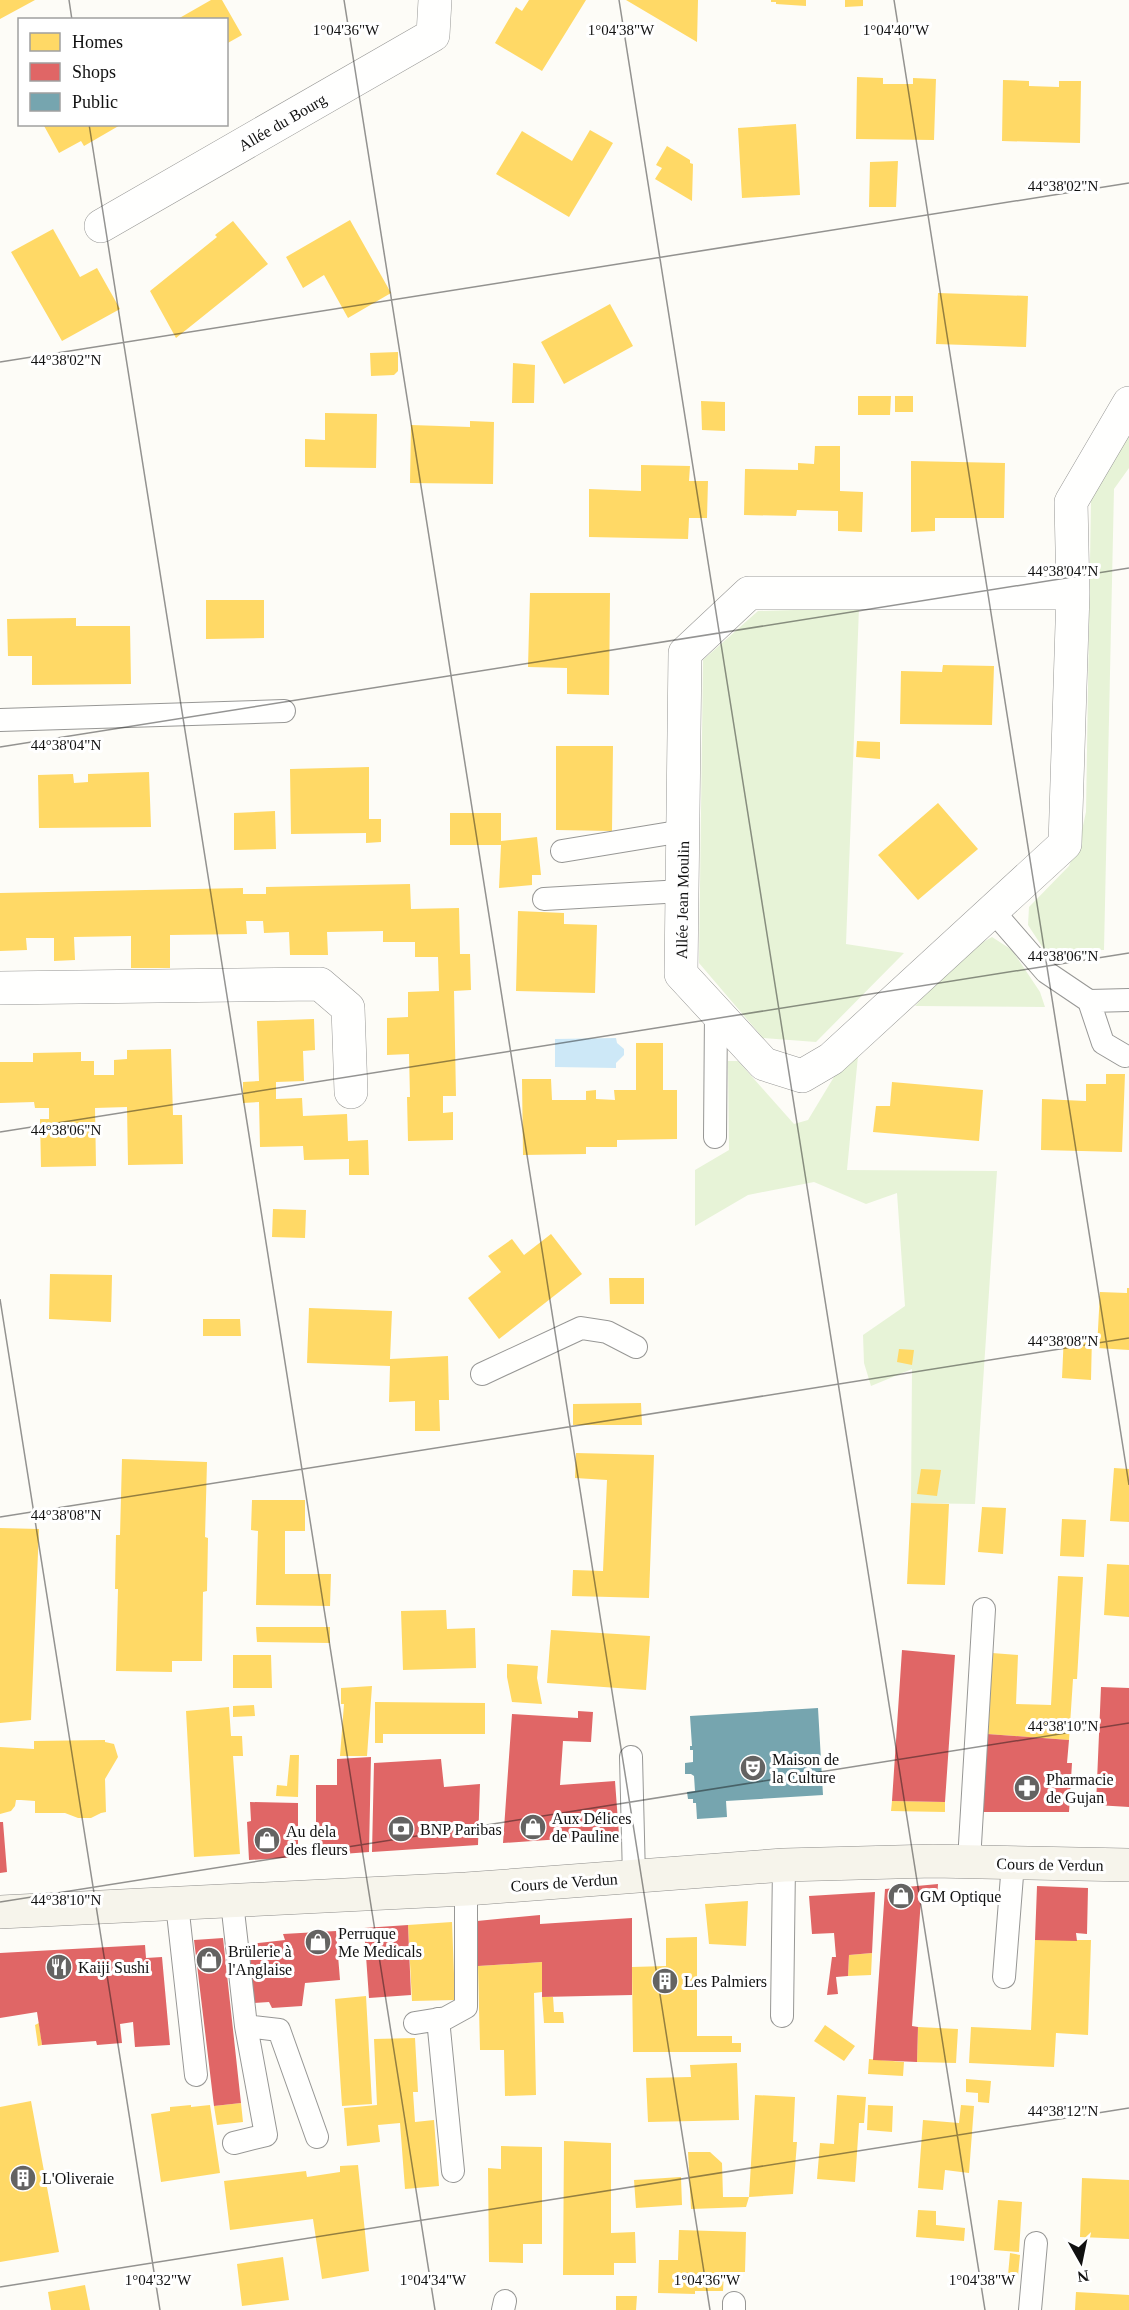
<svg xmlns="http://www.w3.org/2000/svg" width="1129" height="2310" font-family="'Times New Roman',serif">
<rect width="100%" height="100%" fill="#fdfcf7"/>
<path fill="#e7f3d7" d="M1129,435V468L1114,489L1104,950L1045,951L1028,925L1029,907L1069,866L1080,839L1086,812L1091,500Z
M859,608L846,944L904,953L816,1042L763,1038L699,963L703,660L758,611Z
M992,937L1012,950L1040,992L1045,1007L915,1006L964,953Z
M849,1052L858,1056L847,1170L997,1171L975,1504L911,1503L912,1369L871,1386L864,1363L863,1335L905,1306L897,1193L866,1204L814,1182L748,1195L695,1226V1170L729,1150L728,1061H738L794,1124L808,1120Z"/>
<path fill="#cde8f7" d="M616,1038L617,1043L624,1049V1055L616,1063V1068L555,1067V1039Z"/>
<path fill="#ffd966" d="M0,0H35L0,19Z
M211,0H222L242,35L226,44V20H176Z
M529,0H586L542,71L495,43L516,7L522,11Z
M626,0H698L697,42Z
M771,0H806V6L776,4V2H771Z
M845,0H863V6L845,7Z
M857,77L883,78V84H913V78L936,79L934,140L856,139Z
M1003,80L1029,81V86L1059,87V81H1081L1080,143L1002,141Z
M43,124H122L84,146L81,141L59,153Z
M796,124L800,195L742,198L738,128Z
M590,130L613,143L569,217L496,174L522,131L572,161Z
M667,146L690,160V163L693,164L692,201L655,179L662,168L656,165Z
M898,161L896,207H869L870,162Z
M350,220L391,293L348,318L324,275L303,288L286,257Z
M233,221L268,264L176,338L150,291L217,237L215,235Z
M53,229L80,277L97,268L120,309L62,341L11,252Z
M938,293L1028,296L1026,347L936,344Z
M610,304L633,346L564,384L541,342Z
M398,352V371L394,375L371,376L370,353Z
M513,363L535,365L534,403H512Z
M858,396H891L890,415H858Z
M895,396H913V412H895Z
M701,401L725,402V431L702,430Z
M325,413L377,414L376,468L305,467V439L325,440Z
M470,421L494,422L493,484L410,483L411,425L470,427Z
M815,446H840V491L863,492L862,532L838,531V511L797,510L796,516L744,515L745,469L798,470V463L814,464Z
M911,461L1005,463L1004,518H935V531L911,532Z
M641,465L690,466L689,481H708L707,518H689L688,539L589,537V489L641,491Z
M530,593H610L609,695L567,694V668L528,667Z
M206,600H264V638L206,639Z
M76,618V626H130L131,684L32,685V656H8L7,619Z
M943,665L994,666L992,725L900,724L901,671L942,672Z
M857,741L880,742V759L856,757Z
M556,746H613L612,831L556,830Z
M369,767V819H381V842L366,843V833L291,834L290,769Z
M149,772L151,827L39,828L38,775L73,774L74,783L88,782V774Z
M938,803L978,849L918,900L878,855Z
M275,811L276,849L234,850V813Z
M450,813H501V841L537,837L541,875H532V885L499,888L501,845H450Z
M410,884L411,909L459,908L460,954H470L471,990L454,991L456,1096H443V1113L453,1112V1140L408,1141L407,1097H410L409,1054L387,1055V1018L408,1017V992L439,991L438,957H415V942H383V931L327,932L328,955H290L289,932L264,933L263,921H246L247,934L170,935V968H131V936L74,937L75,960L54,961V938H26L27,950L0,951V893L243,888V894H266V887Z
M518,911L564,913V924L597,925L595,993L516,991Z
M314,1019L315,1050L303,1051L304,1081L276,1082V1099L302,1098L303,1116L347,1114L348,1141L368,1140L369,1175H349V1159L304,1160L303,1146L260,1147L259,1102L243,1103V1082L259,1081L257,1021Z
M636,1043H663V1090H677V1139L617,1140V1147H586V1154L523,1155L522,1079H551L552,1100H586V1091L596,1090V1099L615,1100L614,1090H636Z
M171,1049L173,1115H182L183,1164L128,1165L127,1107L95,1108L96,1166L41,1167L40,1119H49V1108H35L34,1102L0,1103V1062H33V1053L81,1052V1061H94V1075H114V1060L127,1059V1050Z
M1106,1074H1125L1122,1152L1041,1150L1042,1099L1086,1101V1084H1106Z
M892,1082L983,1090L979,1141L873,1132L876,1106H890Z
M273,1209L306,1210L305,1238L272,1237Z
M551,1234L582,1274L499,1339L468,1298L501,1272L488,1256L512,1239L524,1255Z
M50,1274L112,1275L111,1322L49,1319Z
M609,1278H644V1304H610Z
M1127,1288H1129V1350L1097,1348L1100,1292L1127,1293Z
M309,1308L392,1311L390,1359L448,1356L449,1400H439L440,1431H415V1401L389,1402L390,1366L307,1363Z
M203,1319H240L241,1336H203Z
M1064,1334L1092,1335L1091,1380L1062,1378Z
M899,1349L914,1350L912,1365L897,1362Z
M641,1403L642,1425H573V1404Z
M576,1453L654,1455L649,1598L572,1596L573,1570L603,1571L607,1480L575,1478Z
M122,1459L207,1462L205,1537L208,1538L207,1591L203,1592L202,1661H172V1672L116,1671L118,1589H115L116,1535H120Z
M1114,1468L1129,1469V1522L1110,1521Z
M921,1469L941,1470L937,1496L917,1494Z
M252,1500H305V1531H285V1574H331L330,1606L256,1605L258,1531L251,1530Z
M911,1503L949,1504L945,1585L907,1584Z
M982,1507L1006,1508L1003,1554L978,1552Z
M1062,1519L1086,1520L1084,1557L1060,1556Z
M0,1528L39,1529L31,1720L0,1723Z
M1107,1564L1129,1565V1617L1104,1615Z
M1058,1576L1083,1577L1077,1679H1073L1069,1740L987,1734L992,1653L1018,1655L1016,1704L1051,1705Z
M446,1610L447,1629L475,1628L476,1668L403,1670L401,1611Z
M256,1627H330V1643L257,1642Z
M551,1630L650,1636L646,1690L547,1683Z
M233,1655H271L272,1688H233Z
M507,1664L538,1666L537,1678L542,1704L512,1702L507,1677Z
M372,1686L367,1756H340L344,1704H341V1688Z
M375,1702L485,1703V1734H383V1743H375Z
M254,1705L255,1716L233,1717V1706Z
M229,1707L231,1736H242L243,1756H233L240,1854L194,1857L186,1711Z
M105,1740V1742L114,1744L118,1757L105,1779L106,1812L101,1813L91,1818H78L65,1813H35V1801L21,1800H16L15,1806L11,1811L0,1814V1747L34,1749V1741Z
M290,1755H299L298,1797L276,1796L277,1785L287,1786Z
M892,1801L945,1802V1812L891,1811Z
M748,1901L746,1946L709,1944L705,1904Z
M452,1922L455,2000L412,2001L408,1925Z
M697,1937V2036H732V2043H741V2052H633L632,1967L666,1966V1938Z
M1035,1940H1091L1088,2035L1056,2033L1054,2067L969,2063L971,2027L1031,2030Z
M872,1953L871,1975L848,1976L849,1955Z
M542,1962V1992L534,1993L536,2095L505,2096L504,2050H480L478,1966Z
M366,1996L372,2104L342,2106L335,1999Z
M542,1997H553L554,2012H563L564,2023H544Z
M39,2023L42,2045L38,2046L35,2025Z
M825,2025L855,2046L844,2061L814,2041Z
M918,2027L958,2029L956,2063L917,2062Z
M415,2038L418,2092H413L415,2122L434,2120L439,2186L405,2189L400,2123L378,2125L380,2142L347,2146L344,2108L377,2105L374,2039Z
M869,2059L904,2062L903,2076L868,2074Z
M737,2063L739,2120L648,2122L646,2078L691,2077L690,2065Z
M966,2079L991,2081L989,2103L978,2102V2093L966,2092Z
M755,2095L795,2097L793,2142H797L793,2194L749,2197Z
M837,2095L866,2097L864,2123H859L855,2182L817,2179L820,2143L834,2144Z
M31,2101L59,2252L0,2262V2107Z
M241,2103L243,2122L217,2125L214,2106Z
M191,2105V2107L210,2105L220,2173L161,2182L151,2114L170,2111V2107Z
M868,2105L893,2106L892,2132L867,2130Z
M961,2105L974,2106L969,2173L945,2170L943,2190L918,2188L923,2120L959,2123Z
M564,2141L611,2143V2233L635,2232L636,2263H614V2275H563Z
M501,2146L542,2147V2244H523V2263L489,2262L488,2168L501,2169Z
M688,2152H710L722,2163L723,2197H749L746,2207L691,2209Z
M358,2165L369,2271L322,2279L313,2219L230,2230L224,2181L306,2171L307,2177L340,2172V2166Z
M681,2177L682,2205L636,2208L634,2180Z
M1082,2178L1129,2180V2239L1080,2237Z
M998,2200L1022,2202L1019,2252L994,2250Z
M918,2210L936,2211V2225L965,2228L964,2241L916,2237Z
M679,2230L746,2232L745,2272H724L723,2291H695V2294L658,2293L659,2260H678Z
M1010,2253L1020,2255L1018,2276L1008,2275Z
M283,2257L289,2300L242,2306L237,2264Z
M85,2285L90,2310H51L48,2292Z
M1076,2292L1129,2295V2310H1075Z
M616,2296H637L636,2310H616Z"/>
<path fill="#e06666" d="M902,1650L955,1655L945,1802L892,1801Z
M1101,1687L1129,1688V1807L1096,1805Z
M578,1711L593,1712L591,1742L563,1741L560,1785L615,1781L619,1835L503,1843L512,1714L578,1718Z
M987,1734L1069,1740L1067,1763H1072L1069,1812H983Z
M371,1757L369,1852L316,1856V1785H337V1759Z
M441,1759L444,1787L480,1784L478,1845L372,1852L374,1763Z
M250,1802L298,1803V1857L249,1860L247,1822L251,1821Z
M0,1822H3L7,1872L0,1873Z
M938,1884L937,1900L921,1899L912,2026L918,2027L917,2062L873,2060L885,1889Z
M1037,1886L1088,1888L1087,1934L1076,1933L1077,1941L1035,1940Z
M875,1892L872,1953L849,1955L848,1976L836,1977L838,1994L827,1995L832,1957H836L834,1933L812,1934L809,1896Z
M540,1915V1924L632,1918V1995L542,1997V1962L478,1966L477,1921Z
M408,1925L411,1995L369,1998L364,1928Z
M336,1931L340,1980L305,1983L302,2006L272,2008L269,2002L254,2003L249,1944L285,1940L283,1934Z
M223,1938L241,2103L214,2106L194,1940Z
M145,1945L146,1958L162,1957L170,2045L135,2047L133,2022L120,2024L122,2043L97,2045L96,2041L42,2045L37,2012L0,2018V1953Z"/>
<path fill="#76a5af" d="M818,1708L823,1795L726,1801L727,1817L697,1819L696,1803H693V1799H688L687,1792L695,1791L694,1776L691,1774H685V1763L693,1762V1750H690V1746H692L690,1716Z"/>
<g fill="none" stroke-linecap="round" stroke-linejoin="round">
<defs>
<path id="service" d="M0,720L284,711
M562,851L683,831
M544,899L682,891
M993,911L1046,972L1089,1001L1129,1000
M1089,1001L1103,1043L1125,1056
M715,1137L716,1012
M482,1374L581,1328L607,1332L636,1347
M631,1757L634,1877
M969,1861L984,1609
M232,1902L246,2026L279,2030L317,2137
M177,1904L196,2075
M1004,1977L1013,1863
M782,2016L784,1865
M438,2019L453,2171
M415,2023L446,2018L466,2007V1889
M234,2143L266,2135L246,2026
M503,2310L505,2301
M734,2310V2303
M1030,2310L1036,2243"/>
<path id="minor" d="M101,226L433,35L435,0
M1073,593H749L685,653L681,974L764,1064L802,1076L831,1059L1065,844L1073,593L1071,502L1129,403
M0,988L320,984L348,1008L351,1092"/>
<path id="secondary" d="M0,1912L466,1889L784,1865L933,1861L1129,1865"/>
</defs>
<use href="#service" stroke="#979795" stroke-width="24"/>
<use href="#minor" stroke="#979795" stroke-width="34"/>
<use href="#secondary" stroke="#8e8d8b" stroke-width="34"/>
<use href="#service" stroke="#fffffe" stroke-width="22"/>
<use href="#minor" stroke="#fffffe" stroke-width="33"/>
<use href="#secondary" stroke="#f6f4eb" stroke-width="33"/>
</g>
<path fill="none" stroke="#111" stroke-width="1.5" stroke-opacity="0.45" d="M69,0L72,20M344,0L710,2310M619,0L985,2310M894,0L1129,1485M89,124L435,2310M0,362L1129,183M0,747L1129,568M0,1132L1129,953M0,1299L160,2310M0,1517L1129,1338M0,1902L1129,1723M0,2287L1129,2108"/>
<defs>
<symbol id="theatre-disc" viewBox="-11 -11 22 22"><circle r="9.5" fill="#646362" stroke="#fff"/><path d="M-5-5.5Q0-4 5-5.5V0Q5 5 0 6Q-5 5-5 0ZM-3.3-2.5H-1v1.5H-3.3ZM1-2.5H3.3v1.5H1ZM-2.8 1Q0 5.5 2.8 1Z" fill="#fff"/></symbol>
<symbol id="pharmacy-disc" viewBox="-11 -11 22 22"><circle r="9.5" fill="#646362" stroke="#fff"/><path d="M-2-6h4v4h4v4h-4v4h-4v-4h-4v-4h4Z" fill="#fff"/></symbol>
<symbol id="shop-disc" viewBox="-11 -11 22 22"><circle r="9.5" fill="#646362" stroke="#fff"/><path d="M-5-2.5h2.3a2.7 3.5 0 0 1 5.4 0H5L5.5 6h-11ZM-1.5-2.5h3a1.5 2.3 0 0 0-3 0Z" fill="#fff"/></symbol>
<symbol id="bank-disc" viewBox="-11 -11 22 22"><circle r="9.5" fill="#646362" stroke="#fff"/><path d="M-6-4H6V4H-6ZM0-2.3a2.3 2.3 0 1 0 0 4.6a2.3 2.3 0 1 0 0-4.6Z" fill="#fff"/></symbol>
<symbol id="restaurant-disc" viewBox="-11 -11 22 22"><circle r="9.5" fill="#646362" stroke="#fff"/><path d="M-5-6h1v4h1v-4h1v4h1v-4h1v5L-1.5 .5V6h-2V.5L-5-1ZM5-6V6H3V1.5H1.5Q1.5-4 5-6Z" fill="#fff"/></symbol>
<symbol id="building-disc" viewBox="-11 -11 22 22"><circle r="9.5" fill="#646362" stroke="#fff"/><path d="M-4-6H4V6H1V3H-1V6H-4ZM-2.5-4.3h1.7v1.8h-1.7ZM.8-4.3h1.7v1.8H.8ZM-2.5-1h1.7V.8h-1.7ZM.8-1h1.7V.8H.8Z" fill="#fff"/></symbol>
</defs>
<g fill-rule="evenodd">
<use href="#theatre-disc" x="738" y="1753" width="30" height="30"/>
<use href="#pharmacy-disc" x="1012" y="1773" width="30" height="30"/>
<use href="#shop-disc" x="518" y="1812" width="30" height="30"/>
<use href="#bank-disc" x="386" y="1814" width="30" height="30"/>
<use href="#shop-disc" x="252" y="1825" width="30" height="30"/>
<use href="#shop-disc" x="886" y="1881" width="30" height="30"/>
<use href="#shop-disc" x="303" y="1927" width="30" height="30"/>
<use href="#shop-disc" x="194" y="1945" width="30" height="30"/>
<use href="#restaurant-disc" x="44" y="1952" width="30" height="30"/>
<use href="#building-disc" x="650" y="1966" width="30" height="30"/>
<use href="#building-disc" x="8" y="2163" width="30" height="30"/>
</g>
<g text-anchor="middle" stroke-width="6" stroke-linejoin="round" paint-order="stroke">
<g font-size="16" fill="#111" stroke="#fff">
<text transform="translate(282 122) rotate(-30)" y="6">Allée du Bourg</text>
<text transform="translate(682 900) rotate(-89)" y="6">Allée Jean Moulin</text>
<text transform="translate(1050 1864) rotate(1)" y="6">Cours de Verdun</text>
<text transform="translate(564 1882) rotate(-4)" y="6">Cours de Verdun</text>
</g>
<g font-size="16" fill="#111" stroke="#fff" text-anchor="start">
<text x="772" y="1765">Maison de<tspan x="772" dy="18">la Culture</tspan></text>
<text x="1046" y="1785">Pharmacie<tspan x="1046" dy="18">de Gujan</tspan></text>
<text x="552" y="1824">Aux Délices<tspan x="552" dy="18">de Pauline</tspan></text>
<text x="420" y="1835">BNP Paribas</text>
<text x="286" y="1837">Au dela<tspan x="286" dy="18">des fleurs</tspan></text>
<text x="920" y="1902">GM Optique</text>
<text x="338" y="1939">Perruque<tspan x="338" dy="18">Me Medicals</tspan></text>
<text x="228" y="1957">Brülerie à<tspan x="228" dy="18">l'Anglaise</tspan></text>
<text x="78" y="1973">Kaiji Sushi</text>
<text x="684" y="1987">Les Palmiers</text>
<text x="42" y="2184">L'Oliveraie</text>
</g>
</g>
<g font-size="15" text-anchor="middle" fill="#111" stroke="#fff" stroke-width="6" stroke-linejoin="round" paint-order="stroke">
<text x="346" y="35">1°04'36"W</text>
<text x="621" y="35">1°04'38"W</text>
<text x="896" y="35">1°04'40"W</text>
<text x="1063" y="191">44°38'02"N</text>
<text x="66" y="365">44°38'02"N</text>
<text x="1063" y="576">44°38'04"N</text>
<text x="66" y="750">44°38'04"N</text>
<text x="1063" y="961">44°38'06"N</text>
<text x="66" y="1135">44°38'06"N</text>
<text x="1063" y="1346">44°38'08"N</text>
<text x="66" y="1520">44°38'08"N</text>
<text x="1063" y="1731">44°38'10"N</text>
<text x="66" y="1905">44°38'10"N</text>
<text x="1063" y="2116">44°38'12"N</text>
<text x="158" y="2285">1°04'32"W</text>
<text x="433" y="2285">1°04'34"W</text>
<text x="707" y="2285">1°04'36"W</text>
<text x="982" y="2285">1°04'38"W</text>
</g>
<rect x="18" y="18" width="210" height="108" fill="#ffffff" stroke="#a0a0a0" stroke-width="1.5"/>
<rect x="30" y="33" width="30" height="18" fill="#ffd966" stroke="#a0a0a0" stroke-width="1.5"/>
<text x="72" y="48" font-size="18" fill="#111111">Homes</text>
<rect x="30" y="63" width="30" height="18" fill="#e06666" stroke="#a0a0a0" stroke-width="1.5"/>
<text x="72" y="78" font-size="18" fill="#111111">Shops</text>
<rect x="30" y="93" width="30" height="18" fill="#76a5af" stroke="#a0a0a0" stroke-width="1.5"/>
<text x="72" y="108" font-size="18" fill="#111111">Public</text>
<g transform="translate(1081 2262) rotate(171)" stroke="#ffffff" stroke-width="4.5" paint-order="stroke">
<path d="M0-4.5L10 22L0 15L-10 22Z" fill="#111111"/>
<text y="-9" font-size="16" font-weight="bold" text-anchor="middle" fill="#111111">N</text>
</g>
</svg>
